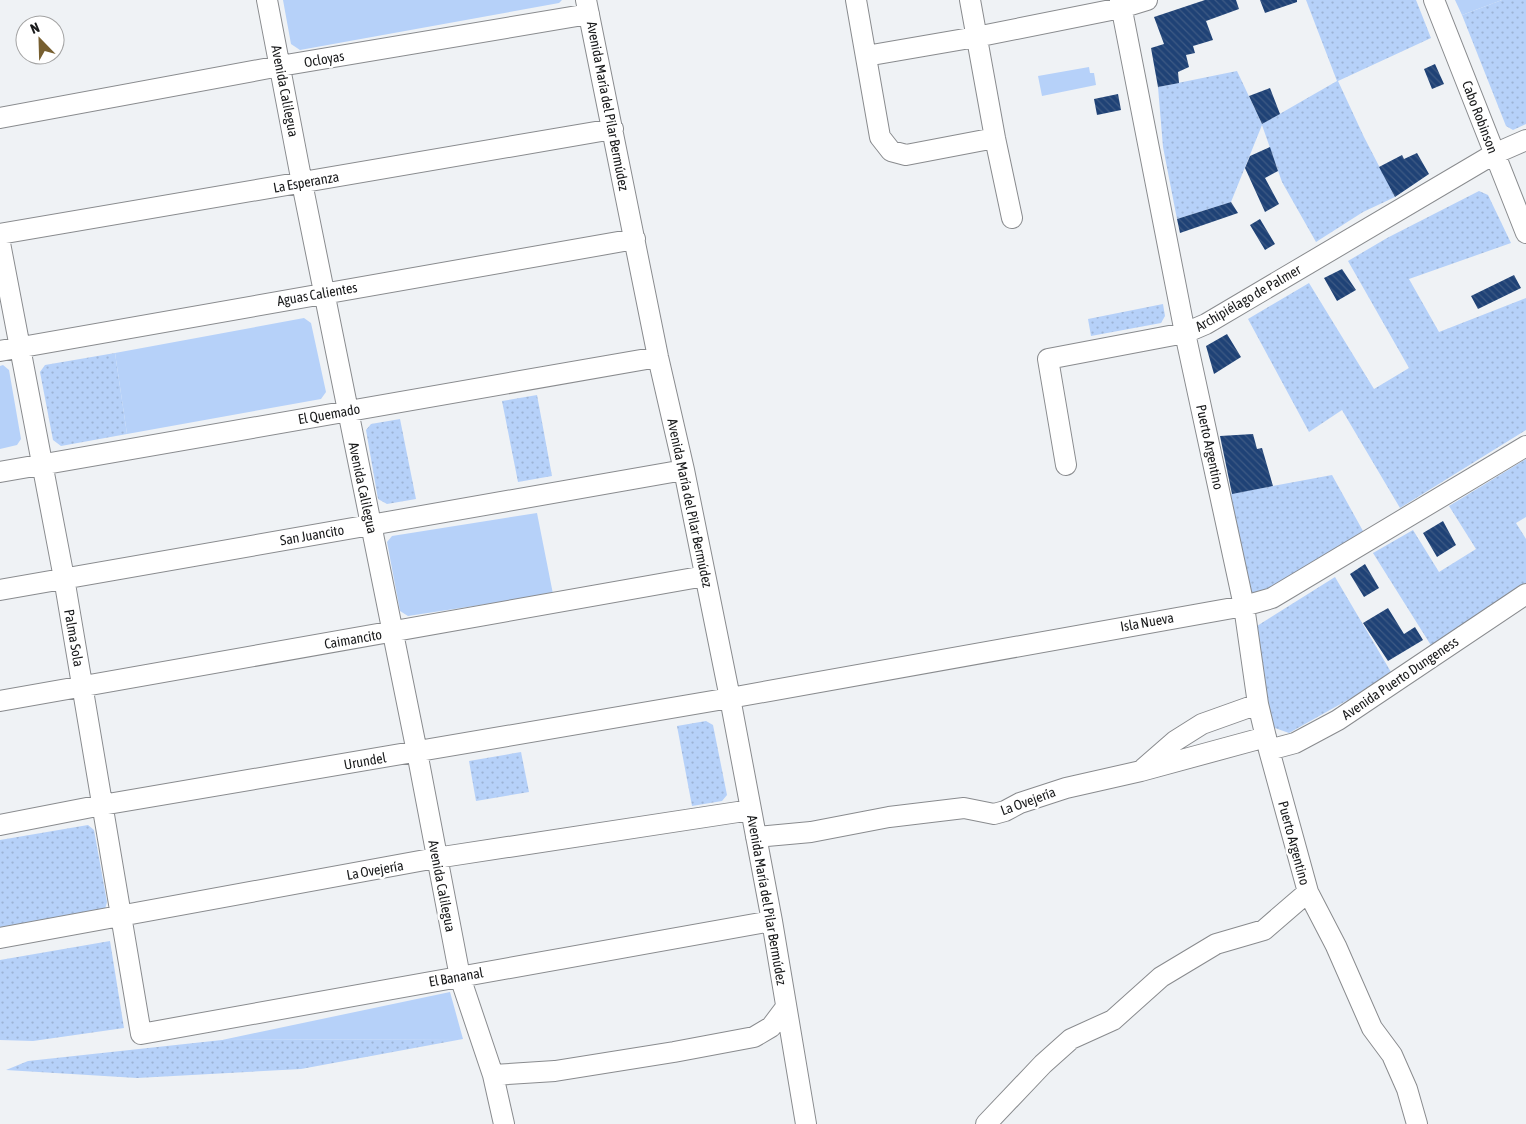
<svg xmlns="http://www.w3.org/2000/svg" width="1526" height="1124" font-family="'Asap Condensed',sans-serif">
<defs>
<pattern id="grass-dots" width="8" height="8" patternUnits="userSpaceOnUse" patternTransform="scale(1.25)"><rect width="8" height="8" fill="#b6d1f9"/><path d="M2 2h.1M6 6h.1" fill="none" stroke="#9cb3d5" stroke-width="1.8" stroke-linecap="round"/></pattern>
<pattern id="building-back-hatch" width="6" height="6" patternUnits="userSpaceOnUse" patternTransform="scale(1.25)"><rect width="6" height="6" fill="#1f4276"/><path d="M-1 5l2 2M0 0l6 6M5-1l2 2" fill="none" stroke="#3e5a84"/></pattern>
</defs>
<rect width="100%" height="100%" fill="#eff2f5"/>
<path fill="url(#grass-dots)" d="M1306,0H1416L1431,38L1338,81L1364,137L1395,197L1363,212L1316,242L1282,182L1262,125L1231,202L1177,219L1163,147L1158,87L1237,71L1262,124L1337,81Z
M1502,0H1526V124L1513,130L1506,126L1462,15Z
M1479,191L1488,195L1511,243L1409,279L1439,332L1526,298V430L1400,508L1342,410L1309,432L1248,319L1309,283L1374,389L1409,368L1348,261L1387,238Z
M1163,304L1165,316L1161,323L1091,336L1088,319Z
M115,353L127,434L61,446L53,440L40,372L45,365Z
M537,395L552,476L518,482L502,401Z
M400,419L416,499L387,504L378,499L366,430L371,424Z
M1526,459V517L1516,523L1526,539V586L1432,647L1373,553L1413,530L1439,572L1476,549L1449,506Z
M1332,475L1363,531L1262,596L1248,591L1230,494Z
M1335,577L1391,672L1353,697L1289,733L1272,727L1253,636L1257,626Z
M706,721L713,725L727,795L722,801L692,806L677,726Z
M521,752L529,792L476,801L469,761Z
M88,825L94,830L107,902L105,909L0,928V840Z
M110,941L124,1028L33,1041L0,1040V960Z
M463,1039L301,1069L137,1078L6,1070L28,1061L222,1040Z"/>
<path fill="#b6d1f9" d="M283,0H562L559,3L300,50L291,44Z
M1455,0H1502L1462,15Z
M1089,67L1090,73H1094L1096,85L1042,96L1038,76Z
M304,318L311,323L326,392L321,399L127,434L115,353Z
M3,365L9,370L21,439L17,445L0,449V366Z
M537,513L553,594L408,616L400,611L387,542L392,536Z
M450,992L463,1039L222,1040Z"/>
<path fill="url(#building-back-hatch)" d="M1205,0H1236L1239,9L1206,21L1213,40L1193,46L1195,53L1186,55L1189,67L1178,72L1179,83L1158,87L1151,48L1164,44L1154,17Z
M1260,0H1297V2L1265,13Z
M1435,64L1444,84L1432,89L1424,69Z
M1270,88L1280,114L1262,124L1249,96Z
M1118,94L1121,110L1097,115L1094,99Z
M1270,147L1278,171L1265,178L1279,204L1265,212L1245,168L1250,156Z
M1417,153L1429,174L1395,197L1379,167L1402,155L1404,159Z
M1231,202L1238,213L1180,233L1177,219Z
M1260,219L1275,244L1265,250L1250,225Z
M1342,269L1356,290L1337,301L1324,278Z
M1514,275L1521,288L1478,309L1471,296Z
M1227,334L1241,357L1214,374L1206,346Z
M1253,434L1257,449L1262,448L1273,486L1232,494L1220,436Z
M1443,521L1456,545L1437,557L1423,533Z
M1365,564L1379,588L1364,597L1350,574Z
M1388,608L1404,634L1415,627L1423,640L1388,661L1363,623Z"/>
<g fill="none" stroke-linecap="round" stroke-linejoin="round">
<defs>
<path id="minor" d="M267,0L302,183L417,752L460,977L493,1075L504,1124
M586,0L658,357L684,470L730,698L772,921L806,1124
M856,0L880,137L891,151L906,155L995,138
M970,0L995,138L1012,218
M1120,0L1185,333L1244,606L1258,704L1269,750L1308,892L1336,946L1372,1028L1392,1055L1407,1089L1417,1124
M1434,0L1526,233
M866,56L976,37L1121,8L1147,0
M0,118L280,66L589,14
M0,234L613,129
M0,243L64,578L141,1034L772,921
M0,351L635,239
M1066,465L1048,359L1185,333L1206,324L1494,154L1526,140
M0,472L658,357
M0,590L684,470
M0,701L705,576
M1269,750L1295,743L1338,720L1526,594
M1144,768L1175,741L1202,724L1258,704
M0,825L102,805L730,698L1244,606L1272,598L1526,446
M756,837L811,832L889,817L964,808L994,814L1005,811L1020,803L1066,788L1141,771L1266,737
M0,938L436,858L751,810
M493,1075L555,1071L674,1052L754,1037L771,1027L786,1007
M986,1124L1043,1064L1071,1039L1113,1020L1161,977L1216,944L1264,930L1308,892"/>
</defs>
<use href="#minor" stroke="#898b8e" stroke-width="22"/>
<use href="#minor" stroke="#fff" stroke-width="20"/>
</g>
<g text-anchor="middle" stroke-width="5" stroke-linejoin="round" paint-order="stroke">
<g font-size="14" fill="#18191a" stroke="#fff">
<text transform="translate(324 59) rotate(-10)" y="5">Ocloyas</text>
<text transform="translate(285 91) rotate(79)" y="5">Avenida Calilegua</text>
<text transform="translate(608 106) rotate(79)" y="5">Avenida María del Pilar Bermúdez</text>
<text transform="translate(1480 117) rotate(69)" y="5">Cabo Robinson</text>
<text transform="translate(306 182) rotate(-10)" y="5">La Esperanza</text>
<text transform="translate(317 294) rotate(-10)" y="5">Aguas Calientes</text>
<text transform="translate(1248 298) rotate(-30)" y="5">Archipiélago de Palmer</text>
<text transform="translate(329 414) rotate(-10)" y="5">El Quemado</text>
<text transform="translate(1210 447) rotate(78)" y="5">Puerto Argentino</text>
<text transform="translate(363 488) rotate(78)" y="5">Avenida Calilegua</text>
<text transform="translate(690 503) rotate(78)" y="5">Avenida María del Pilar Bermúdez</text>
<text transform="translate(312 535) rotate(-10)" y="5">San Juancito</text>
<text transform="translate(1147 622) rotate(-10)" y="5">Isla Nueva</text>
<text transform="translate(74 638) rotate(80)" y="5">Palma Sola</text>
<text transform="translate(353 639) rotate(-10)" y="5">Caimancito</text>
<text transform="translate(1400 678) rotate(-34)" y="5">Avenida Puerto Dungeness</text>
<text transform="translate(365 761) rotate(-10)" y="5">Urundel</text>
<text transform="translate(1028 801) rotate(-20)" y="5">La Ovejería</text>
<text transform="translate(1294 843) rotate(75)" y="5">Puerto Argentino</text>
<text transform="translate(375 870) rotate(-10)" y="5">La Ovejería</text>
<text transform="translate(442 886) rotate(79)" y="5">Avenida Calilegua</text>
<text transform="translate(767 900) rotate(80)" y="5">Avenida María del Pilar Bermúdez</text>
<text transform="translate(456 977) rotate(-10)" y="5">El Bananal</text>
</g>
</g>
<g transform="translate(40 40) rotate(337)"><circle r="24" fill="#ffffff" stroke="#a3a3a3"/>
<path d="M0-4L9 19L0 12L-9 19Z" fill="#775f30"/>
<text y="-8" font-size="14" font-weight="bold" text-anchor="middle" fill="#18191a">N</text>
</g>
</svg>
